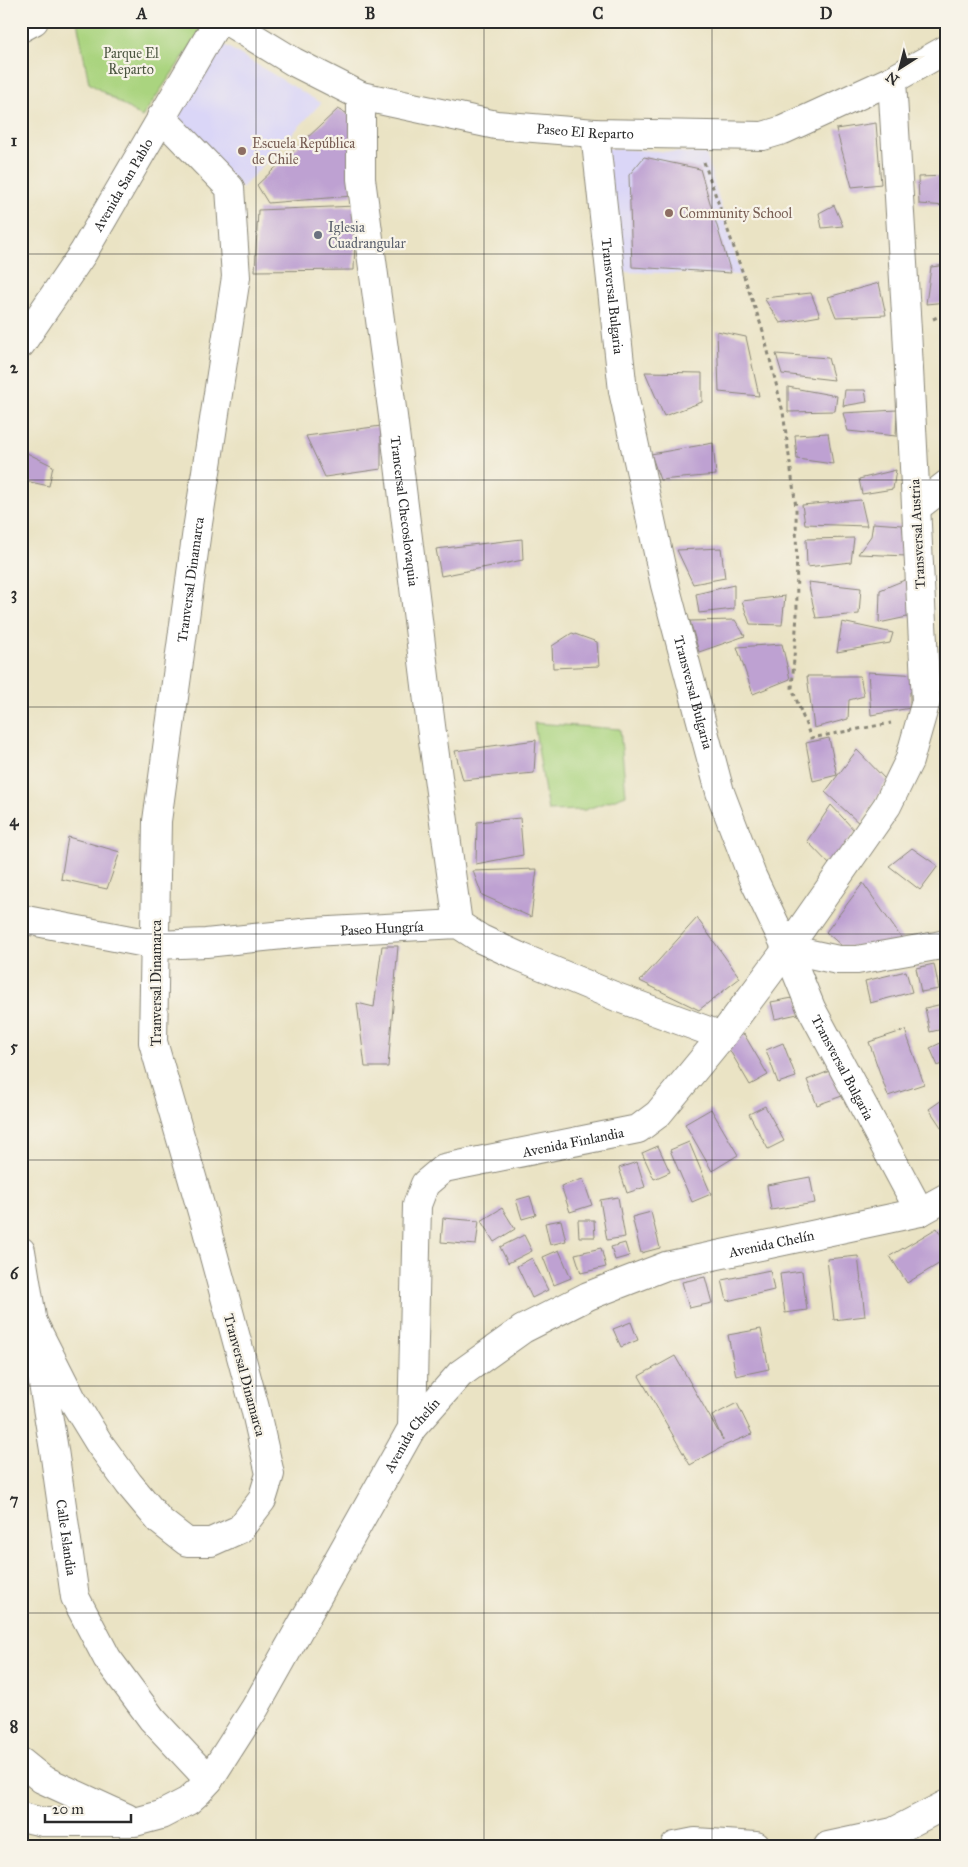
<svg xmlns="http://www.w3.org/2000/svg" width="968" height="1867" font-family="'IM FELL Great Primer',serif">
<rect width="100%" height="100%" fill="#f7f3e8"/>
<filter id="ink" filterUnits="userSpaceOnUse"><feTurbulence type="fractalNoise" baseFrequency=".02" numOctaves="2"/><feDisplacementMap in="SourceGraphic" scale="10" xChannelSelector="R" yChannelSelector="G"/><feConvolveMatrix kernelMatrix="1 2 1 2 8 2 1 2 1" color-interpolation-filters="sRGB"/></filter>
<filter id="wash" filterUnits="userSpaceOnUse"><feTurbulence type="fractalNoise" baseFrequency=".0096" numOctaves="4" result="noise"/><feDisplacementMap in="SourceGraphic" scale="20" xChannelSelector="R" yChannelSelector="G"/><feGaussianBlur stdDeviation="1.12" result="paint"/><feColorMatrix in="noise" values="0 0 0 0 0 0 0 0 0 0 0 0 0 0 0 0 0 1.4 0 .05"/><feComposite in="paint" operator="in"/></filter>
<g filter="url(#wash)">
<rect width="100%" height="100%" fill="#eae3c4"/>
<path fill="#dad6f7" d="M221,43L321,103L242,188L175,115Z
M606,148L706,154L741,275L623,272Z"/>
<path fill="#aad47f" stroke="#6a8055" d="M77,21H208L142,117L89,83Z
M534,723L620,729L626,795L585,810L548,811Z"/>
<g id="blocks">
<path fill="#bea1d2" d="M947,96V112L939,102Z
M338,109L354,117L352,196L268,203L257,185Z
M876,123L881,184L852,187L836,129Z
M644,157L700,169L731,273L632,267L629,175Z
M947,176V206L919,204L918,177Z
M834,205L843,226L822,228L819,213Z
M356,206L354,270L255,271L258,210Z
M947,265V302L926,304L931,267Z
M879,283L886,315L836,317L828,297Z
M811,293L820,316L780,323L764,298Z
M717,331L746,337L759,396L719,392Z
M776,354L828,358L834,380L782,374Z
M645,372L702,373V402L664,416Z
M788,387L837,396L835,411L788,412Z
M845,390H865L867,402L843,406Z
M897,410L896,436L848,431L843,413Z
M381,426V469L325,477L306,436Z
M828,433L833,464L797,459L795,435Z
M713,443L716,475L660,480L651,454Z
M21,450L53,466L49,486L21,480Z
M896,470L893,489L862,494L859,479Z
M861,500L867,526L805,524L802,505Z
M873,523L902,525L907,556L858,554L871,536Z
M942,535L947,536L946,596L944,585Z
M854,538L851,562L807,567L806,539Z
M522,539L523,560L441,576L436,549Z
M721,548L725,578L693,584L677,550Z
M907,579L912,616L879,623L880,590Z
M808,582L861,588L859,614L816,618Z
M734,585V609L699,613L696,594Z
M785,596L782,625L750,624L742,601Z
M735,620L745,636L699,652L690,621Z
M842,622L893,633L890,643L837,652Z
M572,633L597,642L599,666L553,668L552,646Z
M782,644L790,679L753,694L737,647Z
M868,672L920,675L924,686L910,692V708L871,715Z
M807,676H860L864,696L849,700L848,719L814,728Z
M829,738L837,775L813,781L806,743Z
M536,740L534,773L463,780L455,751Z
M857,750L887,781L860,824L825,792Z
M831,805L855,831L831,866L807,841Z
M520,818L523,855L476,864L477,822Z
M68,837L120,852L107,889L61,879Z
M912,848L938,866L920,890L889,866Z
M537,869L531,917L482,895L473,871Z
M863,883L905,943L843,947L826,932Z
M697,918L740,978L699,1010L640,981Z
M382,946H398L388,1067H365L357,1003L374,1007Z
M934,964L939,989L921,992L916,968Z
M906,971L912,992L870,1003L865,981Z
M798,997L802,1013L775,1019L771,1002Z
M947,1003V1028L930,1032L925,1008Z
M905,1030L924,1084L888,1096L869,1042Z
M744,1034L768,1075L750,1085L726,1044Z
M947,1040V1062L938,1066L930,1048Z
M783,1043L796,1077L778,1083L766,1050Z
M832,1070L842,1096L817,1105L807,1080Z
M942,1100L947,1107V1136L929,1109Z
M765,1106L784,1141L768,1149L749,1114Z
M711,1109L738,1155L712,1171L685,1124Z
M689,1142L711,1194L692,1202L670,1150Z
M658,1146L670,1172L654,1179L642,1153Z
M637,1162L645,1187L627,1193L619,1168Z
M810,1177L815,1203L771,1210L767,1185Z
M583,1179L592,1205L570,1212L561,1186Z
M530,1196L536,1215L522,1219L516,1200Z
M618,1197L625,1237L607,1240L600,1200Z
M502,1208L515,1229L494,1242L481,1221Z
M651,1212L660,1248L641,1253L632,1217Z
M443,1218L479,1221L476,1245L441,1242Z
M561,1220L566,1241L550,1245L545,1223Z
M578,1220H594L595,1237H579Z
M937,1228L947,1245V1259L907,1283L890,1256Z
M524,1235L532,1251L508,1263L500,1247Z
M625,1243L629,1256L615,1260L611,1247Z
M601,1248L606,1267L581,1273L575,1254Z
M559,1250L571,1278L554,1285L543,1257Z
M858,1256L865,1316L834,1320L827,1259Z
M532,1258L548,1290L532,1298L517,1266Z
M770,1270L774,1290L727,1301L722,1280Z
M802,1271L807,1310L785,1313L780,1274Z
M705,1277L712,1303L689,1308L682,1282Z
M631,1322L638,1340L621,1347L613,1329Z
M761,1329L769,1369L736,1376L728,1335Z
M675,1356L723,1440L712,1416L737,1403L752,1434L726,1445L690,1465L639,1376Z"/>
</g>
</g>
<g filter="url(#ink)">
<use href="#blocks" fill-opacity="0" stroke="#8a8778" stroke-width="1"/>
<g fill="none" stroke-linecap="round" stroke-linejoin="round">
<defs>
<g id="minor">
<path d="M21,28L34,21"/>
<path id="s1" d="M361,96V179L393,416L431,726L458,924"/>
<path id="s2" d="M595,133L623,391L665,585L720,792L752,876L787,949L811,1008L920,1212"/>
<path id="s3" d="M21,344L83,253L218,21"/>
<path d="M916,508L947,484"/>
<path id="s4" d="M21,919L156,945L206,943L312,932L458,924L481,939L518,956L619,998L722,1036"/>
<path d="M787,949L838,960H857L947,944"/>
<path id="s5" d="M21,1251L54,1450L75,1597L107,1658L152,1719L209,1780"/>
<path id="s6" d="M32,1320L72,1399L99,1443L129,1484L160,1521L187,1542H211L240,1529L262,1500L270,1474L255,1408L202,1212L153,1042L157,821L197,530L236,277L230,188L161,117"/>
<path id="s7" d="M412,1428L417,1205L425,1184L444,1168L638,1129L658,1114L722,1036L787,949L887,806L909,761L926,701L907,330L892,80"/>
<path d="M21,1762L42,1779L127,1818"/>
<path id="s8" d="M21,1817L43,1822H135L161,1815L188,1801L198,1792L209,1780L255,1708L412,1428L460,1374L523,1329L588,1296L666,1266L920,1212L947,1197"/>
</g>
<g id="tertiary">
<path id="s9" d="M227,21L294,62L361,96L496,125L595,133L763,136L783,130L892,80L947,49"/>
<path d="M675,1846L695,1842L756,1846"/>
<path d="M828,1846L893,1832L947,1804"/>
</g>
</defs>
<use href="#minor" stroke="#8a8778" stroke-width="30"/>
<use href="#tertiary" stroke="#8a8778" stroke-width="30"/>
<path stroke="#8a8778" stroke-width="3" stroke-dasharray="4 4" stroke-linecap="butt" d="M704,162L763,331L783,412L796,507L797,614L792,688L811,738L891,723
M933,319L947,313"/>
<use href="#minor" stroke="#fff" stroke-width="28"/>
<use href="#tertiary" stroke="#fff" stroke-width="28"/>
</g>
</g>
<path fill="none" stroke="#2b2b2b" stroke-width="1" stroke-opacity="0.55" d="M256,21V1846M484,21V1846M712,21V1846M21,254H947M21,480H947M21,707H947M21,934H947M21,1160H947M21,1386H947M21,1613H947"/>
<g fill="#8d6e63" stroke="#f7f3e8" stroke-width="2">
<circle cx="242" cy="151" r="5"/>
<circle cx="669" cy="213" r="5"/>
</g>
<circle fill="#6b7280" stroke="#f7f3e8" stroke-width="2" cx="318" cy="235" r="5"/>
<g text-anchor="middle" stroke-width="4.5" stroke-linejoin="round" paint-order="stroke">
<g font-size="14" fill="#4b5540" stroke="#f7f3e8">
<text x="131" y="58">Parque El<tspan x="131" dy="16">Reparto</tspan></text>
</g>
<g font-size="14" fill="#2b2b2b" stroke="#f7f3e8">
<text dy="5" stroke="none"><textPath href="#s9" startOffset="381">Paseo El Reparto</textPath></text>
<text dy="5" stroke="none"><textPath href="#s3" startOffset="189">Avenida San Pablo</textPath></text>
<text dy="5" stroke="none"><textPath href="#s2" startOffset="164">Transversal Bulgaria</textPath></text>
<text dy="5" stroke="none"><textPath href="#s1" startOffset="418">Trancersal Checoslovaquia</textPath></text>
<text transform="translate(917 534) rotate(-93)" y="5">Transversal Austria</text>
<text dy="5" stroke="none"><textPath href="#s6" startOffset="1305">Tranversal Dinamarca</textPath></text>
<text dy="5" stroke="none"><textPath href="#s2" startOffset="569">Transversal Bulgaria</textPath></text>
<text dy="5" stroke="none"><textPath href="#s4" startOffset="364">Paseo Hungría</textPath></text>
<text transform="translate(156 983) rotate(-90)" y="5">Tranversal Dinamarca</text>
<text dy="5" stroke="none"><textPath href="#s2" startOffset="974">Transversal Bulgaria</textPath></text>
<text dy="5" stroke="none"><textPath href="#s7" startOffset="402">Avenida Finlandia</textPath></text>
<text dy="5" stroke="none"><textPath href="#s8" startOffset="1022">Avenida Chelín</textPath></text>
<text transform="translate(245 1375) rotate(75)" y="5">Tranversal Dinamarca</text>
<text dy="5" stroke="none"><textPath href="#s8" startOffset="602">Avenida Chelín</textPath></text>
<text dy="5" stroke="none"><textPath href="#s5" startOffset="290">Calle Islandia</textPath></text>
</g>
<g font-size="14" fill="#785e54" stroke="#f7f3e8" text-anchor="start">
<text x="252" y="148">Escuela República<tspan x="252" dy="16">de Chile</tspan></text>
<text x="679" y="218">Community School</text>
</g>
<g font-size="14" fill="#5b616d" stroke="#f7f3e8" text-anchor="start">
<text x="328" y="232">Iglesia<tspan x="328" dy="16">Cuadrangular</tspan></text>
</g>
</g>
<rect width="968" height="1867" fill="none" stroke="#f7f3e8" stroke-width="55"/>
<g transform="translate(900 68) rotate(216)" stroke="#f7f3e8" stroke-width="4" paint-order="stroke">
<path d="M0-4L9 19L0 12L-9 19Z" fill="#2b2b2b"/>
<text y="-8" font-size="14" font-weight="bold" text-anchor="middle" fill="#2b2b2b">N</text>
</g>
<path d="M45 1814v8h86v-8" fill="none" stroke="#2b2b2b" stroke-width="2.5"/>
<text x="52" y="1814" font-size="15" fill="#2b2b2b" stroke="#f7f3e8" stroke-width="4" paint-order="stroke">20 m</text>
<rect x="28" y="28" width="912" height="1812" fill="none" stroke="#2b2b2b" stroke-width="2"/>
<g font-size="16" text-anchor="middle" font-weight="bold" fill="#2b2b2b">
<text x="142" y="19">A</text>
<text x="370" y="19">B</text>
<text x="598" y="19">C</text>
<text x="826" y="19">D</text>
<text x="14" y="146">1</text>
<text x="14" y="373">2</text>
<text x="14" y="599">3</text>
<text x="14" y="826">4</text>
<text x="14" y="1052">5</text>
<text x="14" y="1279">6</text>
<text x="14" y="1505">7</text>
<text x="14" y="1732">8</text>
</g>
</svg>
